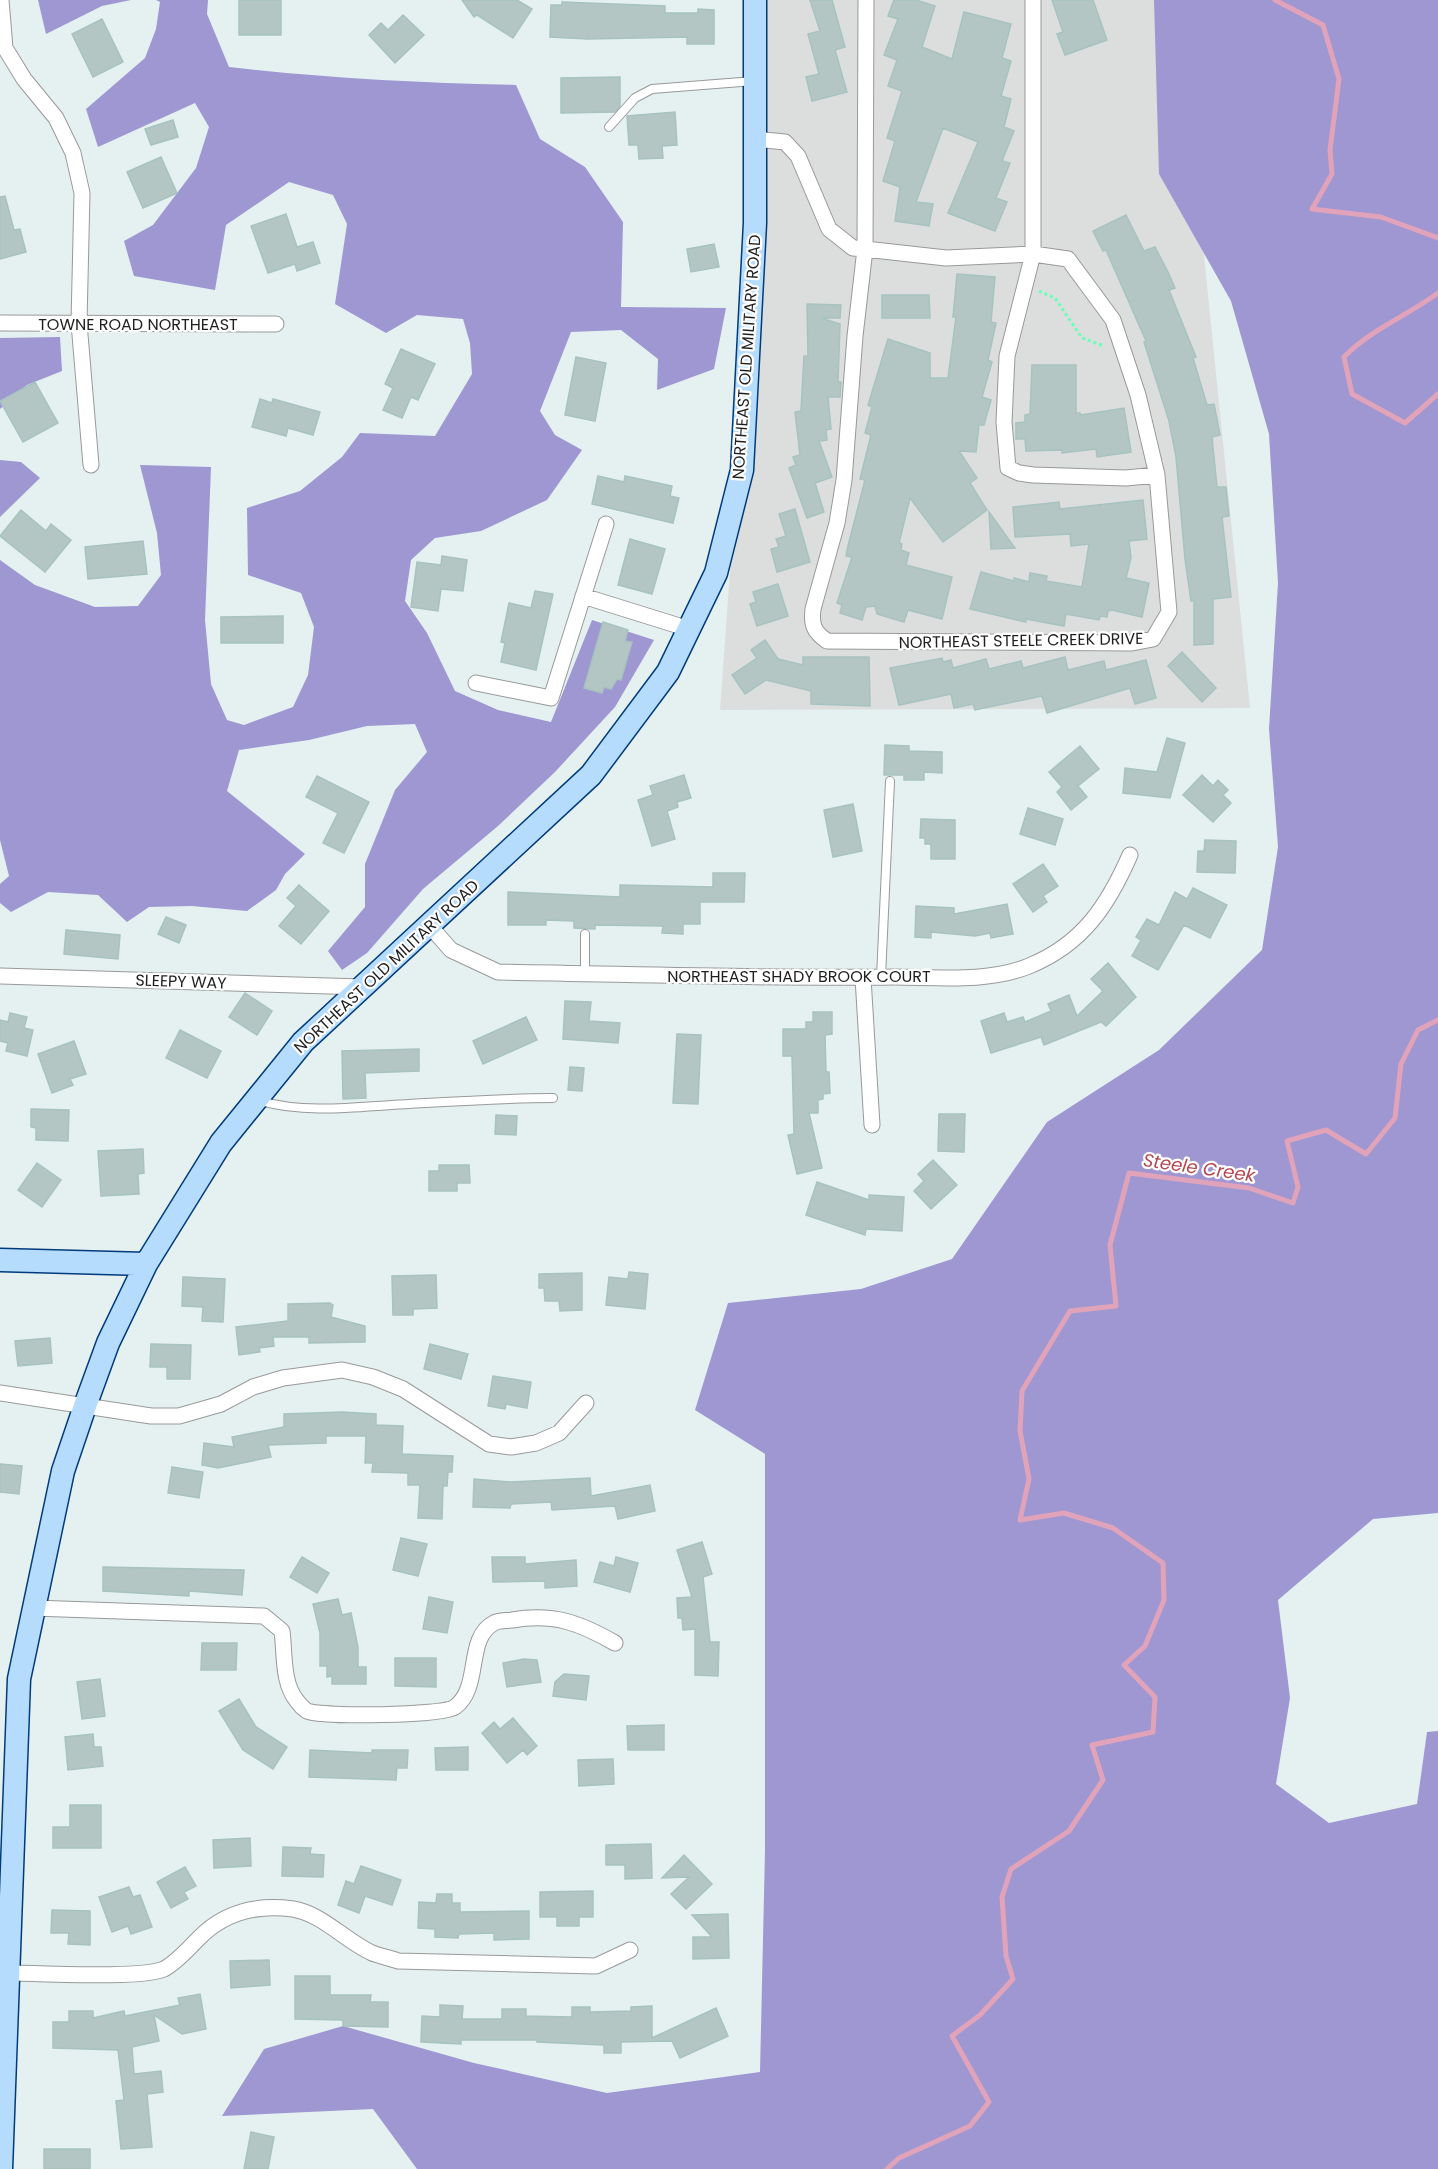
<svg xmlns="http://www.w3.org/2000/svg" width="1438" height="2169" font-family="Poppins,sans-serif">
<rect width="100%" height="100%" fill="#e5f0f1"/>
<path fill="#dcdddd" d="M764,0H1178L1250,708L720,710L755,224Z"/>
<path fill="#9e97d2" d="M38,0H131L102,6L46,34Z
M156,0H208L207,14L229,67C325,78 420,83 516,85L540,139L585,167L623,222L621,307L726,308L714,369L657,390L658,359L621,330L571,332L540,411L555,435L582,450L547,500L481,531L435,538L411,560L405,601L427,633L455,691L498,710L551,722L592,620L654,640L615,707L555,772L498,826L423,889L367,953L342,970L328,951L365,907V864L395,790L427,752L415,724L367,726L309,740L239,750L227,791L305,854L285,874L276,890L247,911L192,906L149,907L127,922L98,895L48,892L11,912L0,903V884L9,876L0,840V560L35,585L95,607L138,606L161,575L157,533L140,465L211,467L205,620L211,684L227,720L244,725L293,707L308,675L314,627L301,593L248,575L247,508L300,491L342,457L360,433L435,436L472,374L470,343L463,319L417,315L386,333L335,304L347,224L333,195L289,182L226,225L215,290L134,276L124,241L153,225L196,168L209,127L195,103L98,147L86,109L145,58L156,29L160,2Z
M1154,0H1438V1513L1373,1519L1278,1600L1290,1698L1276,1784L1329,1823L1417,1804L1427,1732L1438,1731V2169H417L373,2109L222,2116L264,2049L343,2026L474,2063L607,2093L760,2072L765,1851V1454L695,1410L728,1303L861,1289L952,1259L1047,1122L1159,1050L1262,950L1278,847L1269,729L1278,583L1269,434L1231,301L1159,174Z
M60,337L62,371L27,385L0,409V338Z
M0,460L21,462L40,478L0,517Z"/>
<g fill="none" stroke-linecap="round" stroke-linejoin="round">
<path stroke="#e1a3b9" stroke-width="5" d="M1275,0L1323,25L1339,79L1330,150L1332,174L1312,209L1381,217L1438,238
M1438,293C1407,316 1371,329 1344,357L1352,394L1405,423L1438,394
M887,2169L899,2158L970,2126L989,2102L952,2036L980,2015L1013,1979L1006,1956L1002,1897L1011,1869L1069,1831L1103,1780L1092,1745L1153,1732L1155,1697L1124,1665L1145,1646L1164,1600L1163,1563L1113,1528L1064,1513L1020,1520L1029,1479L1020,1431L1022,1391L1070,1311L1116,1306L1110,1245L1129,1173L1249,1188L1293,1203L1298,1187L1287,1141L1326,1130L1366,1154L1395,1118L1401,1064L1418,1030L1438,1020"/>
</g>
<path fill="#b4c6c3" stroke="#a6c3bf" stroke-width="1.5" d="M239,0H281V35H239Z
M462,0H517L532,9L513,38L477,15L474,17Z
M810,0H832L845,47L835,50L847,92L812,101L806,77L819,74L808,34L820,31Z
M894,0H916L935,6L922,47L952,59L964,12L1011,24L1002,58L1011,61L1001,96L1011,99L1004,127L1014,131L1002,161L1010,163L996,198L1007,202L995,231L948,213L978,142L943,128L916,202L933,204L929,226L895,221L900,187L883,181L895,141L887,138L902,91L888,86L897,60L884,55L898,19L888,16Z
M1052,0H1093L1107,40L1065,55L1057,34L1063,32Z
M562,2L665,6V13H698V9L714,10V44H687V37L588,39L550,37L551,5H562Z
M403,15L424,35L395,63L369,35L381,23L388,30Z
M102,19L123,62L93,77L72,34Z
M620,77V106L615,112L561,113V78Z
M675,112L677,145L662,146L663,158L639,159L638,145H629L627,116Z
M173,120L178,137L151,145L145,129Z
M161,157L177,193L143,208L127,172Z
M5,196L14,230L20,229L26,252L0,259V197Z
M286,214L297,247L313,242L320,263L297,271L295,264L268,273L251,226Z
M1126,215L1144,251L1155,247L1168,272L1175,288L1169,290L1196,357L1193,358L1207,405L1214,404L1220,435L1212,437L1217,487H1226L1229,516L1222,517L1231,597L1213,599V644L1194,645V601H1191L1185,559L1176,457L1169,421L1144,342L1146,341L1106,250L1103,251L1093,231Z
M714,244L719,267L691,272L687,249Z
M957,274L995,277L991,322L996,323L988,360L992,362L982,397L991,400L984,425H979L976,452L959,451L977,478L970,483L987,510L943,542L910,498L899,543L902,544L901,550L909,553L906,565L952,577L942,619L908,610L904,622L877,614L875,606L866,607L862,620L840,613L842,605L837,603L852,557L846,556L848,546L865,480L860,479L871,435L865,433L872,407L868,405L888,339L930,353V378H948L956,317H953Z
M882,295H929L930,318H882Z
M807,304L841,305L840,318H821L840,324L838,382H841L840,397H828L831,429L826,430L827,440L819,441L832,477L815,483L824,512L807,518L789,468L796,465L793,457L800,455L795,412L801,411L804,356H808Z
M401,349L435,364L418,400L411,397L402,418L383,410L393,388L385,384Z
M576,357L606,363L595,421L565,415Z
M1032,365H1076V413H1080L1081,415L1124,408L1131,452L1097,457L1096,449L1062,453V450L1026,451L1025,439H1016V423L1025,422V415L1030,414Z
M35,382L58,423L23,442L0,401Z
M260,399L272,403L273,399L320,412L313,435L288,428L286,436L252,427Z
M598,476L624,482L625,476L672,486L670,496L679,498L673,523L592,504Z
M1143,500L1147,539L1129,541L1131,558L1126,578L1149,583L1142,617L1112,610L1108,611L1107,617L1100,616L1099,620L1066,614L1064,626L1026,619V622L970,609L981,572L1014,581V578L1029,582L1030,573L1047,576L1046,581L1082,587L1089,544L1071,546L1070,534L1015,537L1013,507L1059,502L1060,509Z
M795,509L810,562L777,572L771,549L779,547L776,539L786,536L779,514Z
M21,510L46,531L51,524L71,540L45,572L0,536Z
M989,512L1015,548L991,549Z
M630,539L665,549L652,594L618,585Z
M143,541L147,574L88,579L85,547Z
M442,556L467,560L463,591L441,589L438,611L411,607L417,562L441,565Z
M778,584L788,616L757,626L750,604L756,602L753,592Z
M535,591L553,594L536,670L501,662L505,643L501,642L509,603L531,608Z
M283,616V643H221V617Z
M603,622L628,630L625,641L632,642L621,680L617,679L611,689L604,687L602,693L584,688Z
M765,640L778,659L803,665V657H869L870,706L811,704V691L766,680L745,694L732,675L757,658L751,650Z
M1182,652L1216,688L1202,702L1168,666Z
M1065,657L1068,670L1104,661L1106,670L1146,660L1156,698L1135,704L1130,688L1047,713L1042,696L975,710L973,704L954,708L951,694L899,705L890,668L942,658L943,662L951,660L953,668L986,659L989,669L1021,661L1023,668Z
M1167,738L1185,743L1170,798L1123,793L1125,768L1157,772Z
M885,745L909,746V751L942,752V773L924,772V780H904V775H884Z
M1080,746L1099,769L1078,786L1087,797L1071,810L1057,792L1062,787L1049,772Z
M684,775L691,798L677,802L678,807L667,811L675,839L652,846L638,800L653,795L650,786Z
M1202,775L1213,786L1218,780L1228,790L1223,795L1231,803L1213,822L1183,795Z
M317,776L369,802L344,853L323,843L338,813L306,797Z
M853,804L862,851L833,857L824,810Z
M1028,808L1063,819L1055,845L1020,834Z
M921,819L955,820V859H931V844H925V838H920Z
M1205,840L1236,841L1235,873L1197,872L1198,851H1204Z
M1043,864L1058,886L1043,896L1047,902L1033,912L1013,884Z
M713,873H745L744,902H700V924H683V934L662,933L663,926L595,925V929L574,928V921L546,920V925H508V892L620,897V885L713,887Z
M299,885L329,911L301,944L279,926L296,906L287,898Z
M1193,888L1227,905L1210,938L1184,925L1158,970L1132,956L1141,940L1136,937L1147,919L1159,925L1175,892L1187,899Z
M1007,904L1013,934L991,938L990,933L975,936L931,932V938L915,937L916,906L954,908V914Z
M166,917L186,925L179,943L158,934Z
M66,930L120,935L118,959L64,954Z
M1108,963L1136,997L1106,1026L1101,1022L1044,1045L1041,1037L991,1053L981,1021L1004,1013L1007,1022L1023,1017L1025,1022L1051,1011L1048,1004L1069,995L1077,1016L1103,991L1091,979Z
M245,993L272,1011L257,1035L229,1017Z
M565,1001L591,1002L589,1021L620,1023L618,1043L563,1039Z
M813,1012H832V1034L825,1035L826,1072H829L830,1093L823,1094V1099L818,1100V1113H809L822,1168L797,1174L788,1135L794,1134L792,1056H783V1029H806V1022H813Z
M10,1013L27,1017L24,1028L33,1030L27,1056L6,1051L8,1043L0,1041V1020L8,1022Z
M526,1017L537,1040L483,1064L473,1041Z
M180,1030L221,1051L207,1078L166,1058Z
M677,1034L701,1035L698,1104L673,1103Z
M74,1041L86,1074L70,1079L73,1085L52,1093L38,1054Z
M419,1049V1071L365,1073L366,1098L343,1099L342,1051Z
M570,1067L584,1068L582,1091L568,1090Z
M31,1109L69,1110L68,1141L36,1140V1128L31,1127Z
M939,1114H965L964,1152L938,1151Z
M496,1115L517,1116L516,1135L495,1134Z
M143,1149L144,1173L138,1174L139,1194L101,1196L98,1151Z
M933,1160L957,1185L931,1209L914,1191L924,1181L918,1174Z
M37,1163L61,1180L42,1207L18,1190Z
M439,1165H469L470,1183H457V1191H429V1171H439Z
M817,1182L869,1200V1195L904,1197L902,1231L866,1229L865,1235L806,1215Z
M629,1272L648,1274L645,1309L606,1305L609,1277L628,1279Z
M582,1273V1310L560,1311L559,1301H545L544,1288H539V1274Z
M436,1275L437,1308L413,1309V1315H393L392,1276Z
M183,1277L225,1279L223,1322L202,1321L203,1307L182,1306Z
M330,1303L333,1305L331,1317L365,1326V1342L309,1343V1337H273L274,1346L259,1348L260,1352L239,1355L236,1327L288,1321V1304Z
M50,1338L52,1363L18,1366L15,1341Z
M151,1344L191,1345L190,1379H167V1367H150Z
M430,1344L468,1354L461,1379L424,1369Z
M493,1376L531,1382L527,1408L506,1404L505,1409L488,1406Z
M342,1412L376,1414V1425L403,1426L402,1454L453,1456L452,1472H448L447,1486H443L442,1519L418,1518L420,1485H408V1473L372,1472L373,1463H365L366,1436H326V1443L268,1445L271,1457L218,1468L202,1465L204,1443L234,1447L232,1437L284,1427V1414Z
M0,1464L22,1466L19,1494L0,1492Z
M172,1467L203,1472L199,1498L168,1493Z
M590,1478L591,1496L650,1485L655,1511L618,1519L615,1506L552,1510L551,1502L511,1504L510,1508L473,1507L474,1479L511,1482Z
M401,1538L427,1544L418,1576L393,1570Z
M702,1542L712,1574L703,1577L710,1642H719L718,1676L695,1675V1629L683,1630L682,1618H678L677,1598L692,1597L677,1550Z
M302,1557L329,1573L317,1593L290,1577Z
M492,1557H525V1564L576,1560L577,1586L545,1588V1581L493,1582Z
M616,1557L638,1563L630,1592L594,1582L600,1562L614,1566Z
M103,1567L244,1570L242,1595L189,1591V1596L103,1591Z
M429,1597L453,1602L447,1633L423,1629Z
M338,1599L342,1615L351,1613L358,1647V1667H366V1684H332V1676L327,1677V1666H320V1633L313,1604Z
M202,1643H237L236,1670H201Z
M395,1658H436V1687L395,1686Z
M524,1659L537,1660L541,1682L507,1687L503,1663Z
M564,1674L589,1676L586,1700L553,1696L555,1682Z
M100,1679L105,1716L82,1719L77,1682Z
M239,1699L256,1727L287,1747L273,1769L243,1750L219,1711Z
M513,1718L537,1746L527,1755L523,1750L507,1763L482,1733L494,1722L500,1729Z
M664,1725V1750H628L627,1726Z
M93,1734L94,1747H101L103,1766L68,1770L65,1737Z
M468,1747V1770H436L435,1748Z
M310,1750L372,1753V1750H408L407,1768H397L396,1780L309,1777Z
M613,1759L614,1784L579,1786L578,1760Z
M70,1805H101V1848H53V1827H70Z
M250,1838L251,1866L214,1868L213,1840Z
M651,1844L652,1878L625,1879V1865H606V1845Z
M283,1847L311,1848L310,1854L324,1855L323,1877L282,1876Z
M684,1855L712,1884L686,1909L671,1894L689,1877L662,1878Z
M361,1866L401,1880L392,1905L365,1896L359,1913L338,1905L346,1881L354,1884Z
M185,1867L196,1886L184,1892L188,1899L171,1908L157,1882Z
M129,1887L133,1897L140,1895L152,1927L131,1934L128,1926L112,1932L99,1897Z
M593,1891V1917H579V1926H557V1917H540V1892Z
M437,1894H452V1903H460V1912L529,1911V1939L494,1940V1933L459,1934L458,1938L435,1937V1929L418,1928L419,1902L436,1903Z
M52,1910L90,1911V1945L68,1944L69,1933H51Z
M728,1914L729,1958L693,1959V1937H712L692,1915Z
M269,1960L270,1985L231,1988L230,1961Z
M295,1976H330V1995H371L370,2002H388V2027L343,2026V2020L295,2019Z
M200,1994L206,2029L182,2034L154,2015L159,2041L132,2047L134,2074L161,2071L163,2092L147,2094L152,2147L121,2149L116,2101L124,2100L118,2050L53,2048V2022H69V2011H93V2018L124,2011L125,2016L180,2005L178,1998Z
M440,2005L463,2006L462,2019H502V2009H526V2016L572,2017V2007H590V2012L631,2011V2007L652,2006V2038L716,2008L728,2036L680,2058L672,2041L621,2042V2053H604V2045L537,2042V2040H461V2044L421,2042L422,2016L440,2017Z
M251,2132L274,2137L268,2169H244Z
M44,2149H90V2169H44Z"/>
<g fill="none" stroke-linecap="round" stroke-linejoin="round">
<defs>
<path id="lane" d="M609,127L635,98L652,89L754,81
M585,973V934
M881,977L890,781
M260,1101C304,1113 347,1108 392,1105C446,1102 499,1098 553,1098"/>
<path id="street" d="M1,0L5,48L24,79L56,118L73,153L82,193L79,323L91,465
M1033,0V254L1007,356L1004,422L1008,468L1019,473L1033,475L1126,478L1157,475
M755,139L785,142L798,156L829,229L853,248L865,249L946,258L1033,254L1068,259L1113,320L1138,395L1157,475L1169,612L1153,639L1132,643L827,641C814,632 811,625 813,609L837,523L844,480L855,336L865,249L866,0
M0,323L276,324
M583,596L689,629
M476,683L551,698L606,524
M429,925L451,950L498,972C630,974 762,979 894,977C937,977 988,983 1029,966C1083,944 1108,905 1130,855
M0,976L362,987
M863,978L872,1125
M0,1393L151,1416H179L221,1404L253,1387L283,1378L342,1370L373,1377L403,1389L489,1444L511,1447L536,1443L559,1433L586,1403
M33,1608L264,1616L282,1631C285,1654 282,1683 297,1701C299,1704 304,1709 307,1711C322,1717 443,1716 455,1707C482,1687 465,1638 494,1623C499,1620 507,1621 512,1620C554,1613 580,1623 615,1643
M9,1973C40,1973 141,1979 164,1969C177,1962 188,1949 198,1939C224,1912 256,1904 293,1909C323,1914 345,1941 372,1953C380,1956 390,1958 398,1961L596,1966L630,1950"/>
<path id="secondary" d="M0,1260L146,1264
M1,2169L19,1679L63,1471L85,1406L108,1343L146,1264L221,1143L303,1042L591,775L668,672L716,573L742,470L755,223V0"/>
</defs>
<use href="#lane" stroke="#999" stroke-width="10"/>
<use href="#street" stroke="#999" stroke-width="17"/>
<use href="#secondary" stroke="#003b7c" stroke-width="25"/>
<path stroke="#67ffb6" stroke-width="3" stroke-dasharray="3 3" stroke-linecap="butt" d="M1039,291L1055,298L1082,338L1104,346"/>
<use href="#lane" stroke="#fff" stroke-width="8"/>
<use href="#street" stroke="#fff" stroke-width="15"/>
<use href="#secondary" stroke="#b6dcfd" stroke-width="22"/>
</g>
<g text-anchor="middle" stroke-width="4.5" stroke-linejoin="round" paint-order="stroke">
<g font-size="16" fill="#1f1f1f" stroke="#fff">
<text x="138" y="330">TOWNE ROAD NORTHEAST</text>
<text transform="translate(746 357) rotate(-86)" y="6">NORTHEAST OLD MILITARY ROAD</text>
<text transform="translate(1021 640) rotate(-1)" y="6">NORTHEAST STEELE CREEK DRIVE</text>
<text transform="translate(386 966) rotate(-43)" y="6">NORTHEAST OLD MILITARY ROAD</text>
<text x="799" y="982">NORTHEAST SHADY BROOK COURT</text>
<text transform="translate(181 981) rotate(2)" y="6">SLEEPY WAY</text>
</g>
<g font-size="18" font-style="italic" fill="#b5454e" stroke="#fff">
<text transform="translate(1199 1168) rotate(8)" y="6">Steele Creek</text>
</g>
</g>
</svg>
